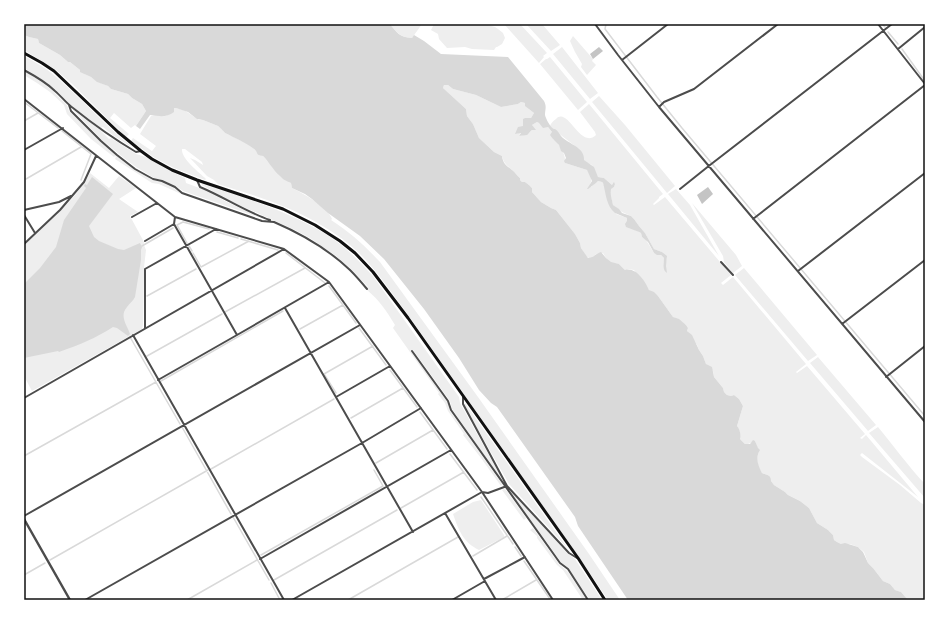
<svg xmlns="http://www.w3.org/2000/svg" width="949" height="624" font-family="'Roboto Condensed',sans-serif">
<rect width="100%" height="100%" fill="#fff"/>
<path fill="#eee" d="M390,24H422L412,38C400,37 397,33 390,24Z
M434,24H484L495,27L498,29L503,33L505,38L502,44L497,47H496L494,50L472,49L465,47L447,48L439,39L438,34L431,30Z
M504,24H520L547,53L543,56L544,57L539,63Z
M526,24H542L560,45L551,51Z
M24,35L29,37L38,39L39,43L60,55L68,62H70L85,74L91,77L98,82L108,86L111,89L128,94L132,98L142,104L146,111L136,126L135,125L131,128L114,113L110,118L129,134L126,137L72,84L56,70L42,61L24,50Z
M573,36L593,59L592,61L596,65L587,75L581,67L582,64L575,52L570,41Z
M562,47L598,93L590,99L553,54Z
M24,56C35,62 46,68 55,76C81,98 104,124 131,146H130L114,136L103,127L101,128L73,107L56,90L46,82L24,68Z
M550,57L587,102L578,110L540,64L546,59H547Z
M26,72L43,83L53,91L67,105L69,111L100,141L134,169L152,180L161,182L174,188L181,194L159,184L152,183L115,159L116,157L115,156L114,157L91,139L67,114L64,105L50,92L37,83L24,75Z
M444,85H448L453,89L476,95L501,107L518,104L521,102L525,103L529,109L534,113L531,118H526L524,119L523,126L516,134L521,132L519,136C524,135 528,135 532,130H534L532,125L537,122L548,127L552,132L553,139C560,144 566,154 565,163L587,170C590,174 593,180 590,184L591,187L598,181L602,182L603,183L616,214L627,218L629,228L633,229L641,233L642,237L646,240L654,253L661,255L664,258L666,269V262L667,258L662,252L654,249L645,233L639,226L634,219L631,216L622,212L613,205C612,199 610,196 610,189L614,187L615,183L612,185L604,178L598,177L592,165L585,162L575,146L562,136L550,126C551,123 553,121 556,119C568,106 580,150 596,135L595,132L580,112L589,104L663,194L659,197V198L653,204L654,205L665,197L731,275L721,283L723,285L733,277L806,364L796,372L797,373L807,366L865,434L860,438L862,439L866,435L918,497L862,453L860,455L862,457L900,485L921,503L925,505V600H908L901,592L895,590L890,584L883,581L873,568L868,563L864,552L858,547L850,544H841L837,542L834,540L833,535L828,530L817,523L809,508L800,501L788,495L785,492L774,485L771,481L768,475L762,473C758,466 755,460 759,452L755,441L748,444H745L740,439C740,434 740,430 737,426L743,406L739,399L734,395L731,396L727,395L724,392L723,388L714,377L713,371L706,364L703,356L699,350L697,345L688,332L687,331L688,328L686,325L673,317L658,296L650,291L634,270L628,269L627,270H625L619,264L611,263L606,258L603,253L596,254L592,258H589L586,256L581,248L580,243L575,234L556,210L551,208L541,202L532,192V188L529,185L525,182H522L520,180V178C517,176 515,172 512,170C507,165 504,164 502,156L494,152L479,138L473,124L467,116L466,109L445,90L443,88Z
M599,96L625,125L675,186L667,193L592,102Z
M174,108H176L184,110L199,120H203L218,126L221,128L225,133L240,140L244,141L254,149L257,152L263,156L282,178L291,183L292,188C304,194 328,207 332,219L331,220C351,233 364,245 380,262L478,397L589,554L620,600H608L579,557L406,312C391,292 377,271 360,254C341,235 310,217 285,207C264,198 240,191 218,184L214,180L207,176L190,158L195,160L203,165L202,162L185,149H182C181,159 199,172 206,179L205,180L174,168L155,158L131,141L133,138L152,151L156,146L140,134L151,116C160,112 165,123 174,108Z
M72,109L98,128L109,139L111,138L136,154L146,157L166,169L185,178L186,183L210,192L225,201L261,218L183,191L176,186L162,180L154,178L136,167L124,158L103,141Z
M90,173L109,188L119,176L136,188L119,199L138,212L130,216L144,242V245L146,250L144,268L143,325L142,329L32,391L24,376V245C45,225 77,199 90,173Z
M202,184C245,198 289,211 327,235C345,246 359,261 373,276L459,397L460,403L501,477L500,478L452,409L450,401L413,350L411,351L448,403L450,411L502,484L501,486L481,458L463,435L464,434L448,411L445,403L438,394L439,393L393,328L395,325C386,310 380,301 366,289L368,287L351,269L336,256L310,238L295,230L226,199L202,185Z
M676,189L690,205L719,256L668,194Z
M692,203L736,255L742,266L733,273L724,262L723,256Z
M744,268L817,355L808,361L735,275Z
M818,357L876,425L868,431L810,363Z
M465,403L568,549L509,484L464,405Z
M878,427C894,446 908,466 925,484V498L869,433Z
M504,489L506,490L526,518L524,520L502,490Z
M512,492L567,553L575,559L602,600H590L567,567L561,562L511,493Z
M481,500L504,535V537L479,550C463,542 459,531 453,514L473,502Z
M533,528L559,564L568,572L587,600H583L563,570L557,565L537,538V536L530,530Z"/>
<path fill="#d9d9d9" d="M24,24H390C397,33 399,37 412,38L414,35L424,41L441,54L508,57L544,101C547,107 545,109 545,115C546,119 550,127 554,129H555C558,131 559,133 561,136C568,144 585,147 584,160L594,167L598,177L604,178L612,185L614,182L615,184L614,187L611,189C610,196 612,199 613,205L619,209L622,213L631,216L634,219L639,226L645,233L654,249L662,252L667,256L666,266L667,273C662,270 664,264 664,258L661,255H657L654,253L648,242L642,237L641,233L639,232L626,227L625,224L627,221V218C623,216 619,215 615,213C606,206 606,193 603,183L602,182L598,181L596,183L588,189H587L592,181L587,170L565,163L564,161L566,158L564,153L561,151L559,145L553,139L550,135L552,132L548,127L543,128L539,123L537,122L532,125L536,130H532L527,135L519,136L521,133L515,134L518,127L523,126V119L525,118H531L534,113L525,106V103L521,102L518,104L501,107L476,95L453,89L448,85H444L443,88L466,109L467,116L473,124L479,138L494,152L502,156C503,164 507,166 512,170C515,172 517,176 520,178V180L522,182H525L529,185L532,188V192L541,202L551,208L556,210L575,234L580,243L581,248L588,258C594,258 596,253 601,252L606,258L611,262L619,264L625,270C636,267 645,281 649,290L654,292L658,296L673,317L679,319L686,325L688,328L687,331L692,335L699,350L703,356L706,364L712,367L714,377L723,388L724,392L727,395L731,396L734,395L739,399L743,406L737,426C740,429 741,435 740,439L745,444H750L753,440L755,441L758,448L760,450C755,458 758,465 762,473C767,475 771,475 771,481L774,485L785,492L788,495L800,501L809,508L817,523L828,530L833,535L834,540L837,542L841,544L845,543L858,547L863,552L868,563L873,568L883,581L890,584L895,590L901,592L908,600H628L578,526L575,517L497,407L491,403L479,390L459,358L424,309L384,259L360,236L328,213L312,199L305,194L292,188L291,183C287,181 283,180 280,176C273,170 269,162 263,156C255,155 259,153 254,149C245,142 235,138 225,133C223,131 221,128 218,126L203,120L197,119L188,112L176,108H174V112C166,118 160,116 150,115L140,129L136,126L146,111L142,104L132,98L128,94L111,89L108,86L97,82L91,77L80,72V70L70,62H68L60,55L39,43L38,39L29,37L24,35Z
M92,177L113,194L89,226L94,237L99,241L118,249L124,250L140,243L142,247L141,250V260L135,297C133,301 130,303 127,307C119,316 127,325 130,334L128,336L117,328L113,327C96,338 79,345 59,352L58,351L24,358V284L40,268L56,247L64,220L86,188L84,186L85,184L87,185Z"/>
<g fill="none" stroke-linecap="round" stroke-linejoin="round">
<path stroke="#d9d9d9" stroke-width="1.5" d="M606,24L605,29L657,97L682,128L925,416
M882,24L885,27
M888,32L898,44
M902,49L925,81
M24,102L58,128
M24,121L38,113
M62,131L91,154L81,180
M26,179L81,147
M177,225L183,222L209,229
M177,225L187,243
M217,232L238,238
M241,239L278,250
M142,246L173,228
M189,246L192,251
M193,253L201,267L249,241
M286,253L325,283
M329,286L356,323
M147,296L196,269
M225,312L305,268
M359,328L386,365
M300,329L343,305
M130,337L180,424
M147,356L222,314
M390,370L417,407
M161,381L283,311
M336,393L324,374L373,346
M420,412L447,449
M351,418L403,388
M182,427L231,514
M450,454L477,490
M24,456L156,382
M376,463L433,430
M211,469L334,399
M481,497L513,544
M401,508L464,472
M233,517L269,580
M515,547L521,556
M261,555L383,486L374,470
M473,556L507,536
M50,560L208,470
M524,561L550,599
M24,575L45,563
M274,580L397,510
M271,583L280,600
M187,600L257,560
M348,600L458,537
M502,600L536,580"/>
</g>
<path fill="#c4c4c4" d="M599,47L603,51L593,59L590,54Z
M708,187L713,194L702,204L697,195Z"/>
<g fill="none" stroke-linecap="round" stroke-linejoin="round">
<path stroke="#4c4c4c" stroke-width="2" d="M595,24L618,55L659,107L925,422
M878,24L925,84
M898,49L925,27
M622,60L668,24
M24,70C35,76 46,82 55,91C61,96 66,103 73,108C93,124 114,139 136,152L141,151
M24,99L175,217L284,249L329,282L482,492L553,600
M69,105L71,111L101,141L117,155L135,169L153,179L162,181L175,187L182,193L262,221L274,222
M659,107L664,102L694,89L778,24
M24,150L63,128
M197,180L200,187C224,197 246,212 270,220
M680,189L710,165L892,24
M24,210L59,202L71,196
M24,215L35,233
M132,217L157,203
M175,217L174,224L237,335L329,282
M753,219L925,85
M274,222C302,234 328,249 350,270C356,276 362,283 367,289
M145,241L174,224
M24,244L60,210L84,182L96,156
M721,262L733,275
M798,271L925,173
M285,308L413,532
M842,324L925,260
M145,328V269L216,229
M133,335L284,600
M412,351L448,401L451,410L560,563L568,569L588,600
M886,377L925,346
M158,380L237,335
M336,397L390,366
M463,397V404L507,486L569,553L577,558
M24,398L284,249
M445,513L496,600
M24,516L360,325
M260,559L451,450
M484,579L525,557
M85,600L362,443L421,408
M292,600L482,492L488,493L507,486
M452,600L485,581"/>
<path stroke="#4c4c4c" stroke-width="2.5" d="M24,519L70,600"/>
<path stroke="#111" stroke-width="3" d="M24,53L42,63L54,71L118,132L141,151L152,159L172,170L197,180L283,209L315,225L340,241L355,253L373,272L408,318L578,558L605,600"/>
</g>
<rect width="949" height="624" fill="none" stroke="#ffffff" stroke-width="50"/>
<rect x="25" y="25" width="899" height="574" fill="none" stroke="#111" stroke-width="1.5"/>
</svg>
